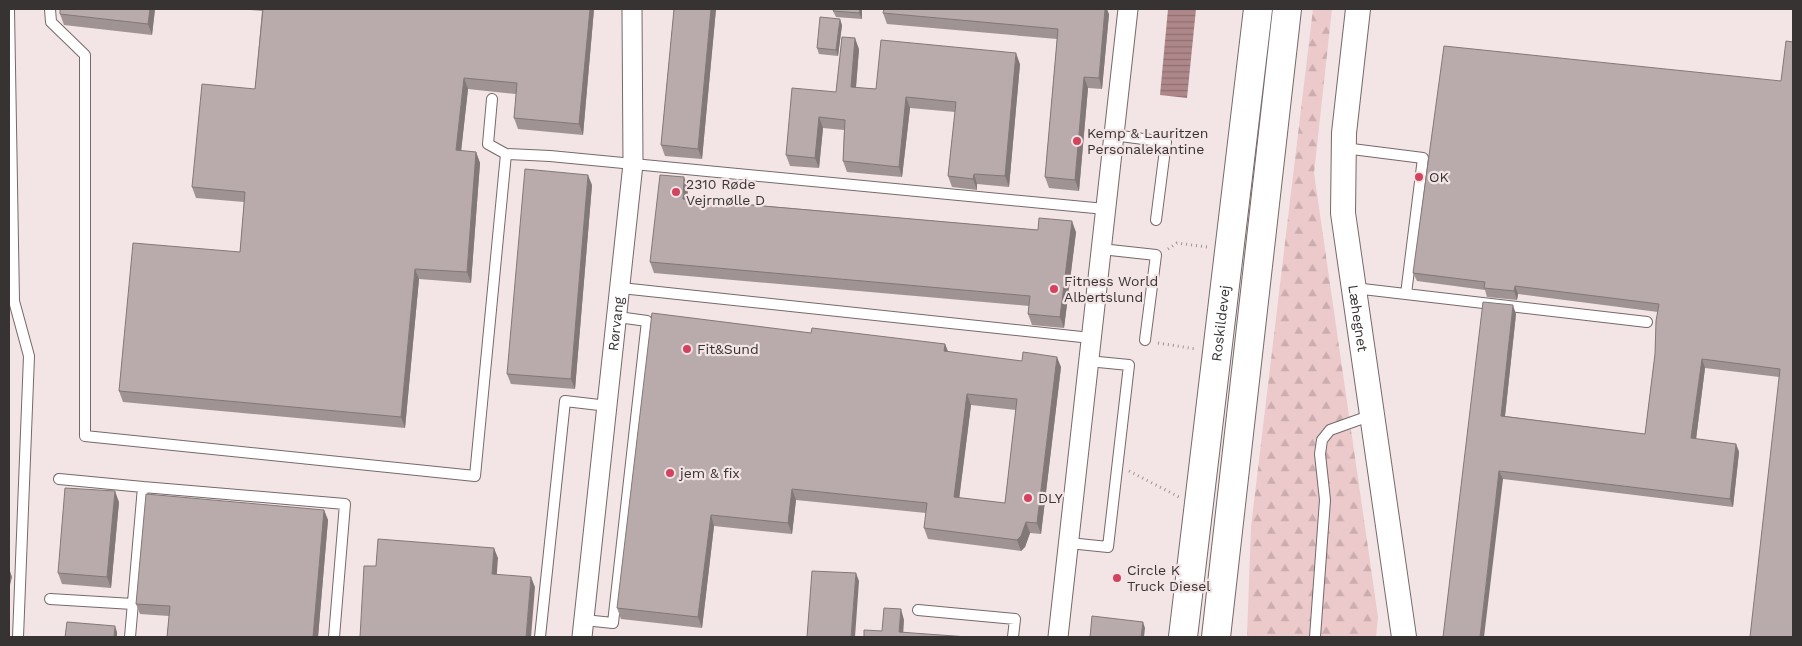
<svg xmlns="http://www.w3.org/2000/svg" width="1802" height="646" font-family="'Work Sans',sans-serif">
<defs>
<pattern id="forest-firs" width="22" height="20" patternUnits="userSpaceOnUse" patternTransform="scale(1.25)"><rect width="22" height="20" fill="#ecc9cb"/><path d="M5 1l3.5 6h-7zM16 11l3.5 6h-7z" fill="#cbadaf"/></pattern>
<pattern id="water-rules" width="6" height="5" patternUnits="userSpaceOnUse" patternTransform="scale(1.25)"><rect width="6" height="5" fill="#ae878a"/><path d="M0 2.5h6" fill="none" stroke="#8f6f71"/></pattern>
</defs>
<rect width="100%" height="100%" fill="#f3e4e5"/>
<path fill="url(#forest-firs)" d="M1313,9H1332L1314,173L1378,617L1376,637H1247L1251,527Z"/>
<path fill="url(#water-rules)" d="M1168,9H1196L1187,98L1160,95Z"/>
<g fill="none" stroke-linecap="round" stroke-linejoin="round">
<defs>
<path id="service" d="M50,9L51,22L85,55V436L475,476L506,154
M492,99L488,144L506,154L550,156L1105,209
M1113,135L1166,142L1156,220
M1344,148L1423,158L1406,294
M1101,249L1156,255L1145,340
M621,288L1091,338
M1354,288L1647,322
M9,299L14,301L9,9
M14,301L29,356L18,637
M59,479L143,487L130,637
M143,487L345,504L334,637
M1069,543L1108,547L1129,365L1088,361
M50,599L133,604
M918,610L1015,619L1013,637
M584,620L613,623L647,321L618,317
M540,637L565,401L608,406
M1315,637L1325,500L1320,454L1322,440L1330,430L1372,415"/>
<g id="minor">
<path id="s1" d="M582,637L633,164L632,9"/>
<path d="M1058,637L1128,9"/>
</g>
<g id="tertiary">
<path id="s2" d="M1358,9L1344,133L1343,213L1404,637"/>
</g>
<g id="secondary">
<path id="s3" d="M1183,637L1258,9"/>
<path d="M1216,637L1287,9"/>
</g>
</defs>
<use href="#service" stroke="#76696a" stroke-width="12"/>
<use href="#minor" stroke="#76696a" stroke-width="21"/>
<use href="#tertiary" stroke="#76696a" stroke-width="26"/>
<use href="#secondary" stroke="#76696a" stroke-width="30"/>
<path stroke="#9e9494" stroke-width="3" stroke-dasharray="1 4" stroke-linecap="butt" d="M1168,249L1177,243L1207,247
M1158,343L1196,349
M1129,471L1179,497"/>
<use href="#service" stroke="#fff" stroke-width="10"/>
<use href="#minor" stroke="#fff" stroke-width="19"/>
<use href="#tertiary" stroke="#fff" stroke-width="24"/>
<use href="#secondary" stroke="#fff" stroke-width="28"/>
</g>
<path fill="#9f9394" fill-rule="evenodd" d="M60,9H155L152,35L64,25L60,14Z
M239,9H594L583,135L518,129L514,118L516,94L468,89L461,151L476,152L480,163L471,283L419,279L405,428L123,402L119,391L240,252L244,202L196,198L192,187L255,89L262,11Z
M674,9H716L702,159L665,156L661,145Z
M862,9V19L836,17L833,11Z
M883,13L1109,14L1102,89L1088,88L1079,191L1049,188L1045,177L1057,39L887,24Z
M842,25L838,56L819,54L817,48Z
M859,49L856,88L876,89L1020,64L1009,187L977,184V190L952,187L948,176L955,112L910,108L902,177L847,172L843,161L844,130L823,128L819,168L790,166L786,155L836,92Z
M1781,81L1793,637L1779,377L1705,368L1696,439L1736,444L1739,452L1733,507L1503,479L1443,637L1516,314L1505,416L1645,434L1655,354L1658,312L1518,294L1517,300L1487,297L1485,290L1417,281L1413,273Z
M592,185L575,389L511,384L507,374Z
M688,187L687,199L1038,230L1076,232L1064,328L1032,325L1028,314L1029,306L654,273L650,262Z
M811,333L945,344L948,352L1061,367L1041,534L1030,533L1025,547L1021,551L928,539L924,528L926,513L796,500L792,534L714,526L702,628L621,619L617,608ZM971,405L1016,410L1005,503L959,498Z
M119,502L111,588L62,584L58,573Z
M324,510L328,520L318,637H167L169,616L140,614L136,604Z"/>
<path fill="#827878" d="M150,9H155L152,35L148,24Z
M590,9H594L583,135L579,124Z
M711,9H716L702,159L698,149Z
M860,9H862V19L859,13Z
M1105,9H1107L1109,14L1102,89L1099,78Z
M840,19L842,25L838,56L836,50Z
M855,38L859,49L855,98L851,87Z
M1016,53L1020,64L1009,187L1005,176Z
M1084,77L1088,88L1079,191L1075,180Z
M464,78L468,89L460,161L456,150Z
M906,97L910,108L902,177L899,167Z
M819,117L823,128L819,168L815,158Z
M476,152L480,163L471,283L467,272Z
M974,174L977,184V190L973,179Z
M588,175L592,185L575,389L571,379Z
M684,177L688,187L687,209L683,199Z
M1072,221L1076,232L1064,328L1060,317Z
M415,269L419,279L405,428L401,417Z
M1515,286L1518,294L1517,300L1514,291Z
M1513,305L1516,314L1504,425L1501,416Z
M945,344L949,354L944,351Z
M1057,357L1061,367L1041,534L1037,523Z
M1702,359L1705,368L1695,447L1691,438Z
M967,394L971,405L958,508L954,497Z
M1736,444L1739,452L1733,507L1730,499Z
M1499,471L1503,479L1484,637H1480Z
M792,489L796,500L792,534L788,523Z
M115,491L119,502L111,588L107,577Z
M324,510L328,520L318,637H313Z
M711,515L714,526L702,628L698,617Z
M1026,522L1030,533L1025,547L1021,551L1017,540Z
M494,548L498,558L496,585L492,574Z
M9,568L12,577L9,589Z
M856,573L859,581L855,637H851Z
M531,577L535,587L531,637H526Z
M901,609L904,620L903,637L899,632Z
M1143,622L1145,628L1144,637H1141Z
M115,626L117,632V637H114Z"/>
<path fill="#b9abac" stroke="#827878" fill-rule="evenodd" d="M60,9H150L148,24L60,14Z
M263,9H590L579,124L514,118L517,83L464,78L456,150L476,152L467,272L415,269L401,417L119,391L133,243L240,252L245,192L192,187L202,84L255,89Z
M674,9H711L698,149L661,145Z
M834,9H860L859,13L833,11Z
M884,9H1105L1099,78L1084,77L1075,180L1045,177L1058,29L883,13Z
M820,17L840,19L836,50L817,48Z
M842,37L855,38L851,87L876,89L881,40L1016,53L1005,176L974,174L973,179L948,176L956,102L906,97L899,167L843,161L845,120L819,117L815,158L786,155L792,88L836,92Z
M1786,41L1793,42V637H1750L1780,369L1702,359L1691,438L1736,444L1730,499L1499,471L1480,637H1443L1483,302L1513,305L1501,416L1645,434L1655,354L1656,321L1659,304L1515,286L1514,291L1484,288L1485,282L1413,273L1444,46L1781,81Z
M525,169L588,175L571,379L507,374Z
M660,175L684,177L683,199L1038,230L1039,218L1072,221L1060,317L1028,314L1030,296L650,262Z
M652,313L811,333L812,328L945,344L944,351L1022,361L1023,352L1057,357L1037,523L1026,522L1021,536L1017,540L924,528L927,503L792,489L788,523L711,515L698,617L617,608ZM967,394L1017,399L1005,503L954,497Z
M65,488L115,491L107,577L58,573Z
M146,494L324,510L313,637H167L170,606L136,604Z
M378,539L494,548L492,574L531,577L526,637H360L364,566H376Z
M812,571L856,573L851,637H807Z
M884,608L901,609L899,632L968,637H864V630L882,631Z
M1092,616L1143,622L1141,637H1090Z
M67,622L115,626L114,637H65Z"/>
<g fill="#d3435d" stroke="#f3e4e5" stroke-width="2">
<circle cx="1077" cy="141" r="5"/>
<circle cx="1419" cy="177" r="5"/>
<circle cx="676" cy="192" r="5"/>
<circle cx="1054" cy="289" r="5"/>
<circle cx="687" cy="349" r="5"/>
<circle cx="670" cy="473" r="5"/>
<circle cx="1028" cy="498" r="5"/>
<circle cx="1117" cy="578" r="5"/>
</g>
<g text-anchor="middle" stroke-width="4.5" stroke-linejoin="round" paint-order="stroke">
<g font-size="14" fill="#383333" stroke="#f3e4e5" text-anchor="start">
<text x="1087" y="138">Kemp &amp; Lauritzen<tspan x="1087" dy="16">Personalekantine</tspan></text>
<text x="1429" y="182">OK</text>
<text x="686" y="189">2310 Røde<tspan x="686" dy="16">Vejrmølle D</tspan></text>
<text x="1064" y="286">Fitness World<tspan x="1064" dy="16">Albertslund</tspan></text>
<text x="697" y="354">Fit&amp;Sund</text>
<text x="680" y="478">jem &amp; fix</text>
<text x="1038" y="503">DLY</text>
<text x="1127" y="575">Circle K<tspan x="1127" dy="16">Truck Diesel</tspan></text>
</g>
<g font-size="14" fill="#383333" stroke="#f3e4e5">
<text dy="5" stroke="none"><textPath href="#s2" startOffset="311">Læhegnet</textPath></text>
<text dy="5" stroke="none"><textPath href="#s3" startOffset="316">Roskildevej</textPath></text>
<text dy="5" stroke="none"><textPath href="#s1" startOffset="315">Rørvang</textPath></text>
</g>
</g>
<rect width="1802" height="646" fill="none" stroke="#383333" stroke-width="20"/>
</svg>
